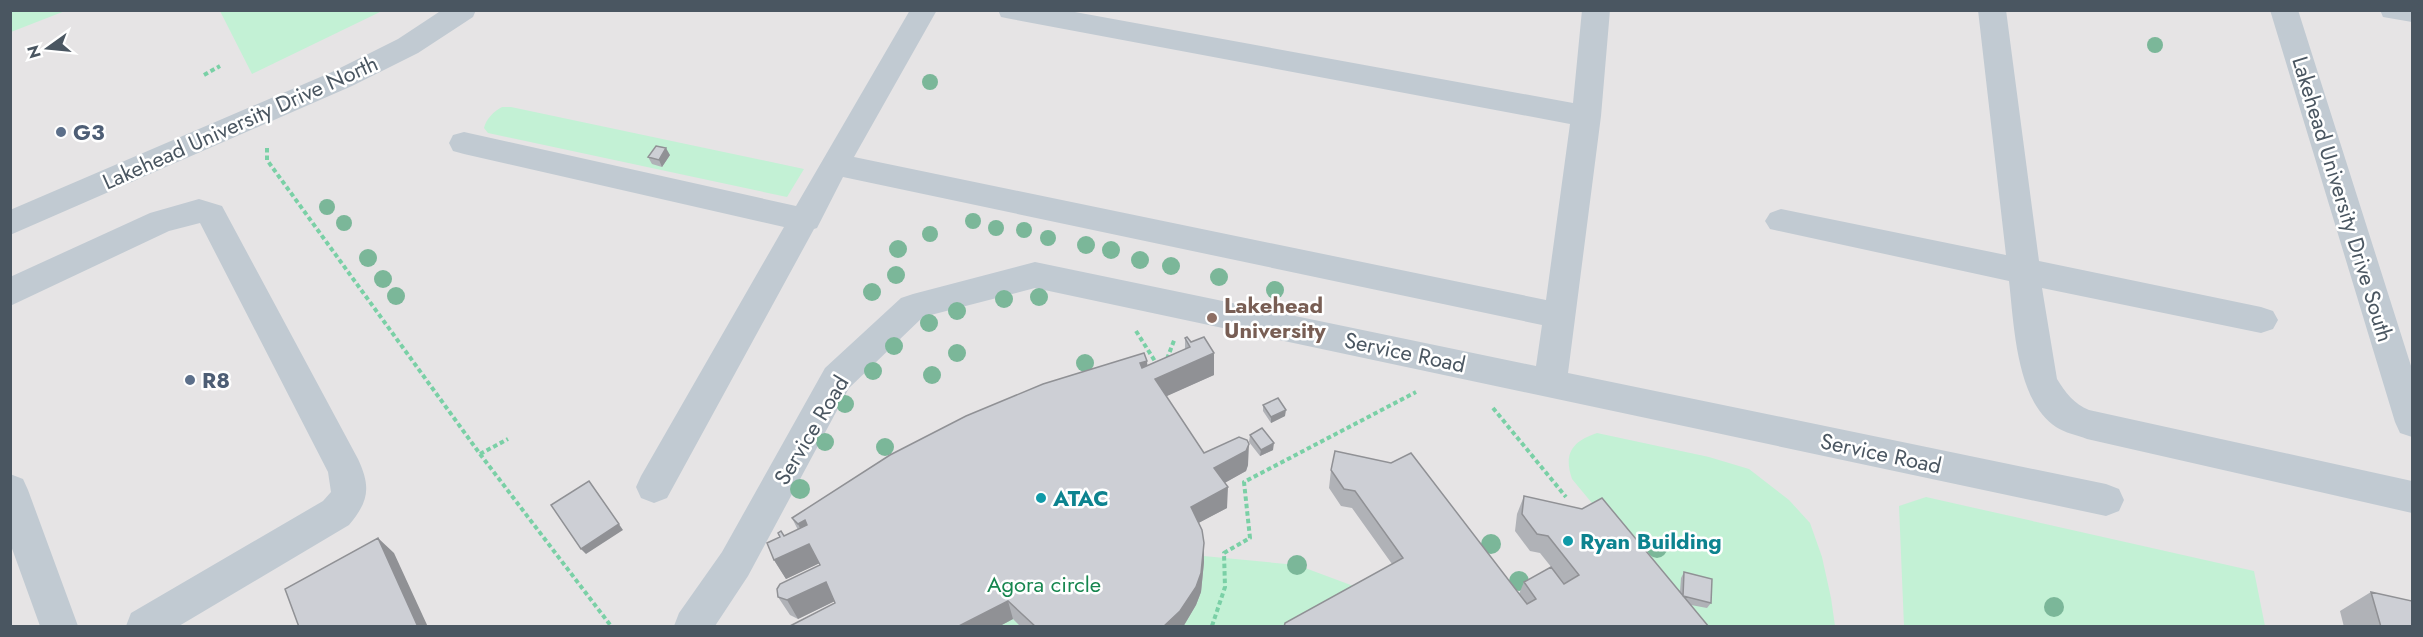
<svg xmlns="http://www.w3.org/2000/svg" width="2423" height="637" font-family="Jost,sans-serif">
<rect width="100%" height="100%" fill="#f5f3f3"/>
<path fill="#e6e4e5" d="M11,11H2412V626H11Z"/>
<path fill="#c3f1d5" d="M11,10H65V11L11,32Z
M220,11H382L252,74Z
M502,107H511L804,169L787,197L488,133L484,128C486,119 494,111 502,107Z
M1597,433L1709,457L1749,469L1789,500L1810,523L1822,557L1831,598L1835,626H1694L1572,479C1563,453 1573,441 1597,433Z
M1926,497L2254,571L2265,626H1904L1899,506Z
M1035,540L1297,565L1461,626H887Z"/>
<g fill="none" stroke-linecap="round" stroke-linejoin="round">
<path stroke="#7ad0a6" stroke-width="4" stroke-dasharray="4.5 3" stroke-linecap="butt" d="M204,75L220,66
M267,148V160L480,454L611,626
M1136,331L1158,366
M1167,359L1175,338
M1493,408L1566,497
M480,454L508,439
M1212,626L1225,587L1224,553L1250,538L1244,482L1416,392"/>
<path fill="#c1cad2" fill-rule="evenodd" d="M442,10H476L473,17L418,53L352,86L10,235V210L332,72L398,39Z
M910,10H937L854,157L1546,300L1570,124L1011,19L1001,17L998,10H1064L1573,103L1582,10H1610L1601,116L1568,373L2106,484L2119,489L2124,500L2119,511L2106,516L1035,288L923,317L849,388L748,576L715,626H674L679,613L722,552L825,368L901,298L913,294L1035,262L1536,366L1542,325L843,177L817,228L814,229L667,498L654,503L641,498L636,487L641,476L784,227L464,154L453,151L449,143L453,135L464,132L796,206Z
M1978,10H2006L2039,261L2261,307L2273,311L2278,320L2273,329L2261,333L2042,288L2057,379C2065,392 2074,404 2089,410L2412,481V513L2087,439C2077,435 2065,433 2056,427C2016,401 2014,324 2009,281L1770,229L1765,221L1770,213L1781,209L2006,255Z
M2270,10H2298L2412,369V437L2400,433L2395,422Z
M2380,10H2412V22L2383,17Z
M199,199L222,206L358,459C371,487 369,501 349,525L179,626H126L131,613L323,501L331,492L328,472L200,223L169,231L10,306V277L150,213Z
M10,474L23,479L28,490L78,626H40L10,543Z"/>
</g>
<g fill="#7bb799">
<circle cx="2155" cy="45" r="8"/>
<circle cx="930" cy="82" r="8"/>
<circle cx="327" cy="207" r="8"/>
<circle cx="973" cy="221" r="8"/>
<circle cx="344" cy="223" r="8"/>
<circle cx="996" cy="228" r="8"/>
<circle cx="1024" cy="230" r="8"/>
<circle cx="930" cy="234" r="8"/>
<circle cx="1048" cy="238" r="8"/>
<circle cx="1086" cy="245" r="9"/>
<circle cx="898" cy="249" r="9"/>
<circle cx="1111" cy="250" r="9"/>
<circle cx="368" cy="258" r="9"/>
<circle cx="1140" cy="260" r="9"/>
<circle cx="1171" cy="266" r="9"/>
<circle cx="896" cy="275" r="9"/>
<circle cx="1219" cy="277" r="9"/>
<circle cx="383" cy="279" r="9"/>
<circle cx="1275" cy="290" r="9"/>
<circle cx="872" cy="292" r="9"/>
<circle cx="396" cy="296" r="9"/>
<circle cx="1039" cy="297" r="9"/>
<circle cx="1004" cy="299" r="9"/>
<circle cx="957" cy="311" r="9"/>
<circle cx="929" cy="323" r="9"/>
<circle cx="894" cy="346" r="9"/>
<circle cx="957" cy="353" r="9"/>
<circle cx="1085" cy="363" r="9"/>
<circle cx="873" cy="371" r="9"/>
<circle cx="932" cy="375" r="9"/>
<circle cx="845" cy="404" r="9"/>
<circle cx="825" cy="442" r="9"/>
<circle cx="885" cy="447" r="9"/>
<circle cx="800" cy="489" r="10"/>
<circle cx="1491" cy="544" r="10"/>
<circle cx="1657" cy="548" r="10"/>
<circle cx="1297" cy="565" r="10"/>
<circle cx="1519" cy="581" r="10"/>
<circle cx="2054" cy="607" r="10"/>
</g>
<path fill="#b0b2b7" d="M670,155L662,167L652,164L648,157Z
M1185,338L1191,342L1214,353V375L1166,396L1204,453L1248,465L1246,471L1224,483L1227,508L1198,523L1204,562L1201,592L1196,605L1183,627H1021L1013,619L998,627H788L835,603V601L798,619L790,615L778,597L820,565L819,563L786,579L774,560L784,536L798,530L792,518L1185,349Z
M1263,405L1285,416L1271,423L1263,411Z
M1250,435L1273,450L1260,456L1249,442Z
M1331,470L1519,594L1524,582L1564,583L1540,553L1530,551L1515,531L1517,514L1524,496L1680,591L1681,578L1684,572L1711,603L1707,608L1691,605L1284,627L1392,564L1352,508L1341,506L1329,488Z
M2371,592L2412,627H2344L2340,611Z"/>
<path fill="#909195" d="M666,148L670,155L662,167L659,160Z
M1214,353V375L1156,401L1155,379Z
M1147,361L1149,383L1142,385L1140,363Z
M1286,410L1285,416L1271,423V417Z
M1274,443L1273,450L1260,456L1261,450Z
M1249,444L1248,465L1246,471L1214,489V468Z
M589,481L623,530L586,554L581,549Z
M1228,487L1227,508L1191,527V507Z
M805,520L816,540L808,544L798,524Z
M378,538L394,553L428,627H418Z
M1204,543V562L1201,592L1196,605L1183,627H1163Z
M809,544L820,563L786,579L774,560Z
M826,582L837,600L798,619L787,600Z
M1008,601L1013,619L998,627H957Z"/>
<path fill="#cdcfd5" stroke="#909195" stroke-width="1.5" d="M656,146L666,148L659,160L648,157Z
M1187,337L1191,342L1204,337L1214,353L1155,379L1204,453L1239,437L1247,440L1249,444L1246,451L1214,468L1228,487L1191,507L1202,530L1204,543L1201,573L1196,587L1180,611L1163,627H1036L1008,601L957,627H788L835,603L826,582L787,600L778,597L777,589L780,584L820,565L809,544L774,560L767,543L780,537L778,533L781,531L784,536L807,525L805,520L798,524L792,518L890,455L966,416L1043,384L1144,353L1147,361L1140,363L1142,368L1190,347L1185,338Z
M1278,398L1286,410L1271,417L1263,405Z
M1262,428L1274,443L1261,450L1250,435Z
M1335,451L1391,463L1411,453L1527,604L1536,599L1524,582L1551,567L1564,584L1579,575L1548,536L1537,534L1522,514L1524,496L1582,509L1602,498L1709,627H1284L1285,623L1403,558L1355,491L1344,489L1331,470Z
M589,481L619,524L581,549L551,505Z
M378,538L418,627H299L285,589Z
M1684,572L1712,579L1711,603L1683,596Z
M2371,592L2412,601V627H2381Z"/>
<g fill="#5c6f8a" stroke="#fff" stroke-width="2">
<circle cx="61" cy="132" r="6"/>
<circle cx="190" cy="380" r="6"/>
</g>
<circle fill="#8d6e63" stroke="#fff" stroke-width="2" cx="1212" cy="318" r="6"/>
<g fill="#0f9aa8" stroke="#fff" stroke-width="2">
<circle cx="1041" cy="498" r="6"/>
<circle cx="1568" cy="541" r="6"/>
</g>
<g text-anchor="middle" stroke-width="5" stroke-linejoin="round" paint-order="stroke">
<g font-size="22" fill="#4a5661" stroke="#fff">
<text transform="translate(240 122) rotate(-24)" y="8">Lakehead University Drive North</text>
<text transform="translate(2343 199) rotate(73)" y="8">Lakehead University Drive South</text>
<text transform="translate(1405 352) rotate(12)" y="8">Service Road</text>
<text transform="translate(811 430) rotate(-59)" y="8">Service Road</text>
<text transform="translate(1881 453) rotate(12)" y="8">Service Road</text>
</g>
<g font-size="22" font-weight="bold" fill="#4e5e75" stroke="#fff" text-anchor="start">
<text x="73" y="140">G3</text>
<text x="202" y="388">R8</text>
</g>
<g font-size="22" font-weight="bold" fill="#785e54" stroke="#fff" text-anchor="start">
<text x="1224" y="313">Lakehead<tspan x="1224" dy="25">University</tspan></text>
</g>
<g font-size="22" font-weight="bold" fill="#0d838f" stroke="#fff" text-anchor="start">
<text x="1053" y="506">ATAC</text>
<text x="1580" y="549">Ryan Building</text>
</g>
<g font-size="22" fill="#17864f" stroke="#fff">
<text x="1044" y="592">Agora circle</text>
</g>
</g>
<rect width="2423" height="637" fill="none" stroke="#4a5661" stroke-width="24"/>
<g transform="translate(48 48) rotate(255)" stroke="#ffffff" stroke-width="4.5" paint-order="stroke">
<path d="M0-4.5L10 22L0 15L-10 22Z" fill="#4a5661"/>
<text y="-9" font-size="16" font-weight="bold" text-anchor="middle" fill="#4a5661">N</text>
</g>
</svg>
